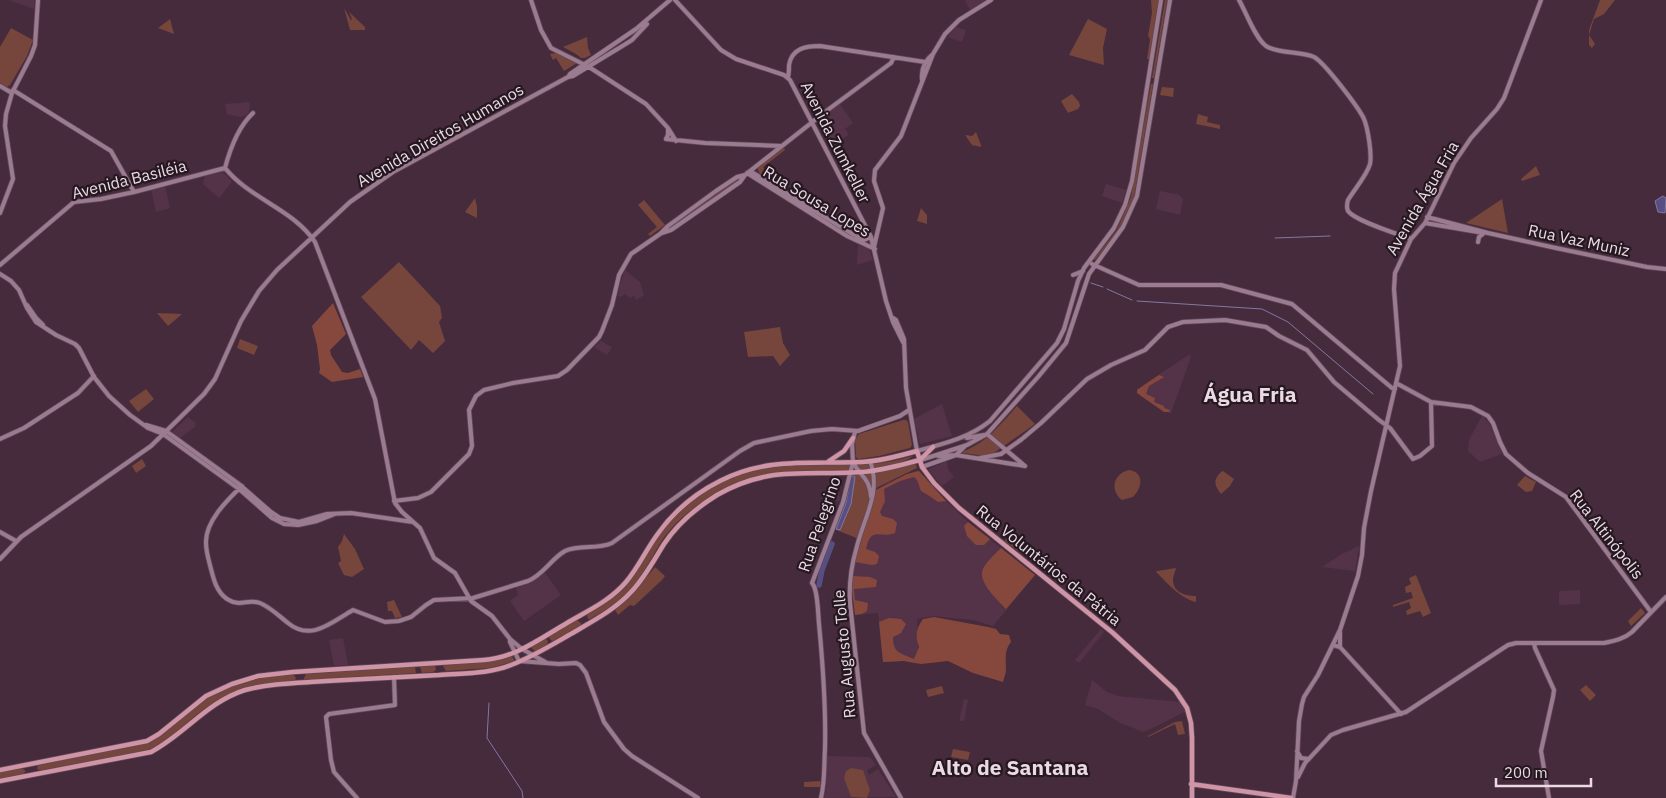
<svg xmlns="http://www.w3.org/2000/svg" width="1666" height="798" font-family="'IBM Plex Sans',sans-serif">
<rect width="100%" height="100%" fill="#462b3d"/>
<path fill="#543348" d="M9,0H35L34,9Z
M965,0H985L970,10Z
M956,27L966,30L962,42L948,37Z
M249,102L250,107L248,113L245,116L240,117L227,114L225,104Z
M840,104L853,123L845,129L849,135L830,144L818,121Z
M220,172L224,173L232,182L219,198L203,184L205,176Z
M1106,184L1126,190L1122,203L1102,196Z
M165,186L170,208L156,212L151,189Z
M1160,191L1179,195L1183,199L1180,215L1156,209Z
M858,245L869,249L873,260L857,265Z
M625,270L640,282L644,295L636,300L634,296L630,298L625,294L621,297L618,296L620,284Z
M601,341L612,347L607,355L594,347Z
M1190,354L1191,356L1190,360L1171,413L1166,412L1140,396L1137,389Z
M942,404L952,436L920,444L914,419Z
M1482,416L1490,424L1502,454L1480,462L1468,451L1469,440Z
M188,417L196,423L195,427L180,438L172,432Z
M947,461L948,469L954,477L942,486L930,472L929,469Z
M918,470L938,493L968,522L1035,575L993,626L973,620L952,618L933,616L917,619L919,664L904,661L883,662L878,613L855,615L852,590L855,562L876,490L887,483Z
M838,480L840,501H830L828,481Z
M1359,546L1355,571L1322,567L1342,554Z
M545,573L561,595L524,621L510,601L518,595L516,588L529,584Z
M1580,590V604L1559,605V591Z
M1101,629L1104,632L1079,663L1075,660Z
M343,638L348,665L334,666L329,640Z
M1092,680L1107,692L1118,696L1180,702L1183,704L1186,711L1157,726L1143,732L1136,729L1120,723L1098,709L1085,705Z
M964,699L968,700L964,721H959Z
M827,756L870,757L876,765L867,770L869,775L878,769L896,797L824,798L826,791Z"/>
<path fill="#76453c" d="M1151,0H1159L1150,59H1147L1150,39L1148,36L1152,13Z
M1165,0H1167L1154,78H1152Z
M1600,0H1615L1604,14L1594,19L1589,35L1595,44L1592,48L1589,45V30Z
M344,8L351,20L352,19L349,12L365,27V30H350Z
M170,19L174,34L158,28Z
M1088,19L1107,29L1103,48L1104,65L1069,55Z
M11,28L33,40L27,56L10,85L7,87L0,83V47Z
M587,37L588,48L591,55L585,58H581L576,54L563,47Z
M556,53L577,63L564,71L556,58L553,60L550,54Z
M1151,84H1153L1134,198L1118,231L1095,260L1094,259L1117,230L1131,197Z
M1162,87L1174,88L1173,97L1160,95Z
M1072,94L1079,102L1080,106L1078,109L1068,113L1061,101Z
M1198,114L1208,117L1207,122L1220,125V129L1196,124Z
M976,132L981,145V147L972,145L965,135L972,136Z
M784,148L785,150L763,167L771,177H772L776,185C769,180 757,176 758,167Z
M1536,166L1540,175L1522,181L1521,179Z
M738,179L739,180L670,228L669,227Z
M475,198L477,207V218L465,212Z
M1502,199L1508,233L1466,223Z
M644,200L665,225L650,236L648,234L657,227L638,205Z
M921,208L927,215V224L917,221Z
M399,262L440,306L442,318L439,322L445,341L433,353L419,340L411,350L361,297Z
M157,313L182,314L168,326Z
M780,327L783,343L790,355L780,366L773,356L748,357L744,332Z
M240,339L258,346L254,355L237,348Z
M146,389L154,399L138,412L129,401Z
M1017,406L1035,424L991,455L985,456L963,453L964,451C987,442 1001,424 1017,406Z
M903,420H906L908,422L912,445L910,448L879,456L858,459L856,457L855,440L859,434Z
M913,456C906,462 886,467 875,469L873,464L893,461Z
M142,459L146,466L136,473L132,466Z
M915,462L917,468L874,489L859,539L834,529L851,472Z
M868,463L870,469C806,473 762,462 705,500C689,510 674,524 663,539C653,554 646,570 635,584C623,600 606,610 590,619H588L587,615C602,604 620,597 631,580C642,564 650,544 663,529C686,502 719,479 754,470C790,460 831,464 868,463Z
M1129,470C1145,472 1142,488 1133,497L1122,500C1109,490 1114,473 1129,470Z
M1223,471L1234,479L1230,486L1221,494C1214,485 1213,480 1221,472Z
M1525,476L1536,482L1532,491L1526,492L1517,485Z
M344,534L355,549L364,569L352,577L344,575L338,563L341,561L338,547L342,541Z
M1009,536L1029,554L1026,557L1005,541Z
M655,567L665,576L662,580L634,606L630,605L618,615L615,610L628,599Z
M1176,568C1175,572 1173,576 1173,581C1174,593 1186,596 1196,596V602C1181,599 1167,583 1156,572L1157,571Z
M1416,575L1431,613L1423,617L1420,611L1407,615L1406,611L1411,608L1409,602L1393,607V605L1413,598L1411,592L1406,593L1405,587L1411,584L1409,578Z
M394,600L402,617L395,618L392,611H388L387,602Z
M1641,608L1645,613L1631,626L1628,621Z
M577,620L581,623V625L555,640L552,641L549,638L551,635Z
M545,638L548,641L547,645L536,652L530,647Z
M511,655L515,661L490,668L446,671L443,666L445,665L492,661Z
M435,665L436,670L433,672L422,673L420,667Z
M411,667H415L416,673L304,680V678L306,674Z
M293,674L296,678L294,682C265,687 234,690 209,706C188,719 172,739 150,751L42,771L37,769L38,764L147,743C170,731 186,711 208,697C233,681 264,677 293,674Z
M1586,685L1596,695L1590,701L1580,690Z
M942,686L944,693L928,697L926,690Z
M1182,721L1185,734L1178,735L1175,724L1148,737V736L1175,722Z
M953,749L970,752L968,760L951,757Z
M21,768L26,771L22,775L0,779V772Z
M851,768L863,770L870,790L867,798L851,797L844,778L846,771Z
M820,781L821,787H804V782Z"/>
<path fill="#86483c" d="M333,303L346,334L330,350L331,355L342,372L348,373L360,369L363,377L332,382L319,373L320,369L317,345L312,326Z
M1159,375L1164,377L1149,386L1146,394L1155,398L1154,402L1164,406V408L1170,410L1169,412H1164L1137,393V390Z
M919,471L946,501L938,502L931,497L921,491L917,480L914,477L900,481L884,489L885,501L880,512L882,516L893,519L897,523L895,533C881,539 871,525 866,549L875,552L879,556L877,564L872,565L855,562L876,490L907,474Z
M968,522L990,539L984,545H976L967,536L964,526Z
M1001,548L1035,575L1006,609C998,600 977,582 983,569C985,563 996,553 1001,548Z
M853,576L870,577L877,580L876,587L854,589L855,600L868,603L867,611L862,614L855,615L852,590Z
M934,617L988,627L996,629L1000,634L1009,635L1011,642C1004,651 1006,658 1006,669C1006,673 1004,678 1003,682L973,673L948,661L921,664L904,661L883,662L879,622L889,618L901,619L906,624L901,633L893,637C893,653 900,653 914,659L919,647C915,635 916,629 923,619Z"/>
<path fill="#574e84" stroke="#8378a1" d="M1663,196L1666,198L1665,213L1658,212L1655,201Z
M851,475L855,477L851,504L840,530L836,529L846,503Z"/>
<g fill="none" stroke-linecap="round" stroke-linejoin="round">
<path stroke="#8378a1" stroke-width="1" d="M1275,238L1330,236
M1091,283L1103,287
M1107,289L1132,300
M1137,301L1262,309L1288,322L1373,394
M489,703L487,738L522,791L523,798"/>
<path stroke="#574e84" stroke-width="5.5" d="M819,585L822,570L832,544"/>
<defs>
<path id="secondary" d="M531,0L541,30L551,48L589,67L646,104L668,128L676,141
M675,0L721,50L736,59L784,75L790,80L871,237L886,301L893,322L903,342
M1239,0C1246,12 1255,38 1266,46C1278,54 1301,51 1314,57C1324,62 1359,108 1364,119C1368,129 1372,154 1370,164C1367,175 1354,190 1348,200C1347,204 1346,207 1348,211C1355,221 1398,234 1411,239
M568,77L573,76L624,45L632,40L647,24
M788,77C789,73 789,69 789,65C792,48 806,46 820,46L925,62
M922,80C921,70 924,61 933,54
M0,86L12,93
M13,90L111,151L134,192
M668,129V135L666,139L705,143L781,146
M225,168C250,199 293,209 315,242L375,399L395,503L402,512L420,528L434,558L455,573L471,601L492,616L510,639L522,649L547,663
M225,168C230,149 238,127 253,113
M750,171L851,233L864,240L871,237
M747,173L847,236L875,249
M0,213L13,179L5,126L6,114L12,93L31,56L35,45L38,0
M1427,217L1488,233L1556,248L1647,267L1666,269
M1425,223L1484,233
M662,233L671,230L740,182L745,175L829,109L891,63L894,57
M1478,242L1479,237L1484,233
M874,247L883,208L874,181L875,170L901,136L933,54L945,34L959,20L991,0
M1092,264L1139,285H1221L1292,304L1392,388L1395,389
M0,265L74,202L101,199L134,192L225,168
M0,274L11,281L19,290L27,308L36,322L56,335L75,344L79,348L94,377L109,396L130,415L148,428L163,434L239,489L272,518L284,524L298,525L317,521L335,514
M1073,275L1083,271
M27,305L36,318L43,325
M893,318L896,320L904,339L906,388L917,451C943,444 969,438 990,421L1057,343L1064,329L1078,281L1084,268L1114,228L1125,205L1132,181L1161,0
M1396,383L1431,402L1471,407L1488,416L1493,423L1500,442L1506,454L1528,473L1566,497L1651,612
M146,425L166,431L239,484L271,512L280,518L299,522L327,514L351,513L413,522
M987,434L1025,466
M967,438L984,435
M0,439L24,428L78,393L94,376
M938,456L956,455L965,446
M980,458L1001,454L1022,439L1041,423L1087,379L1111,365L1145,350L1168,327L1183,322L1225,320L1266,327L1279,336L1307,350L1334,382L1379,420L1390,428L1413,459L1420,456L1432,446L1431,402
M921,460L967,445L987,434L1038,377L1066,343L1089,274L1123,227L1137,196L1170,0
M870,461C882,493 863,519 856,550C851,567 849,585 850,603L864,733L901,798
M853,462C861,478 869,476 871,497
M922,467L956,455L1025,466
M242,486C227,500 205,522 206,543C206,552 209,561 211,569C214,581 217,592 227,599C241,608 247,598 260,603C270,607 279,616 288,623C311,642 332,622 353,610L385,622L399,621L411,617L426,605L434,600L473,598L528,581C543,575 551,559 565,551C580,544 597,550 612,543L740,451L754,443L811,431L832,429L858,431L900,416L909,410
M394,501L418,498L431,492L469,454L472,446L469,410L476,396L484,390L513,383L558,376L567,370L599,337L602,331L612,305L619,275L631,254L660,234L668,226L716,191L737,177L745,175
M0,532L16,541
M0,559L21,537L151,446L204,394L215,379L241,321L259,291L277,270L350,202L393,172L568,77L570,74L636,29L670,0
M1340,632V647
M510,639V642L519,661L559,664L576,663L580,665L586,673L604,722L624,749L632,756L698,798
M1534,643L1535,648L1554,690L1553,697L1541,751L1549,798
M1333,645L1340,647L1401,714
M1297,751L1301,758L1309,759
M1298,777L1305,763L1331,735L1343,730L1406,712L1508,645L1516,643H1604C1614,641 1624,639 1632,632L1666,597
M357,798L334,772L331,760L326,717L329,714L395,705L394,677
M821,798C825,782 824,765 825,748C826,706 823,666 819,624C818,615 818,589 812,583L843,502L853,462L852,444L855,432
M1293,798L1296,781L1299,721L1302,704L1304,697L1318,675L1340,630L1358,576L1362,555L1364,528L1371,491L1400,366L1394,289L1395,273L1411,239L1425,223L1454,163L1471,138L1497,109L1504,98L1541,0"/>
<path id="primary" d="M920,460L933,447
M829,461L844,451L853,438
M0,770L147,741L159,734L206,696L232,684L258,676L293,672L484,660C515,658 541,638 567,623C587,611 610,601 626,582C638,568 646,550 657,535C673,512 696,493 720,481C766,457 812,464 862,462C881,461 899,456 917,451L922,467L934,483L959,508L1113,633L1175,690L1187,708L1191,723L1192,738V798
M0,781L151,752C185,734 207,702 245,690C271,683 299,683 326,681C364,679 401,677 439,675C462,673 489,674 511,665C532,657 550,646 569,635C591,622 615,610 632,591C645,577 654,560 664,544C678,523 696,508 717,495C769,465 806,476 861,472C881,471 900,465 920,460
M1191,784L1291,798"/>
</defs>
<use href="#secondary" stroke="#614a59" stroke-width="5.5"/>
<use href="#primary" stroke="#614a59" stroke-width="6"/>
<use href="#secondary" stroke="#9b7b8f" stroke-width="4"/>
<use href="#primary" stroke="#cf94a5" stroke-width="4.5"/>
</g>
<g text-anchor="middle" stroke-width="4.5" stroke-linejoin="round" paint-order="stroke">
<g font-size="16" fill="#ebd9e4" stroke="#251820">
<text transform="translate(440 135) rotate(-30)" y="6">Avenida Direitos Humanos</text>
<text transform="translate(836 142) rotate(63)" y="6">Avenida Zumkeller</text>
<text transform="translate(129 179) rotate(-14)" y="6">Avenida Basiléia</text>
<text transform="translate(1422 198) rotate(-60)" y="6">Avenida Água Fria</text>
<text transform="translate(817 201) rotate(31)" y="6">Rua Sousa Lopes</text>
<text transform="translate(1579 240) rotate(12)" y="6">Rua Vaz Muniz</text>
<text transform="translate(819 524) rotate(-71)" y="6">Rua Pelegrino</text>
<text transform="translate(1607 534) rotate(52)" y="6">Rua Altinópolis</text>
<text transform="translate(1049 565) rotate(39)" y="6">Rua Voluntários da Pátria</text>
<text transform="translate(844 654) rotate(-95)" y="6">Rua Augusto Tolle</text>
</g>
<g font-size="21" font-weight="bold" fill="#ebd9e4" stroke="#251820">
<text x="1250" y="402">Água Fria</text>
<text x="1010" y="775">Alto de Santana</text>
</g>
</g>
<path d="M1496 778v8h95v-8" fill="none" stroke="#ebd9e4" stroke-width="2.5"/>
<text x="1504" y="778" font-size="15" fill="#ebd9e4" stroke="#251820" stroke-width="4" paint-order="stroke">200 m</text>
</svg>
